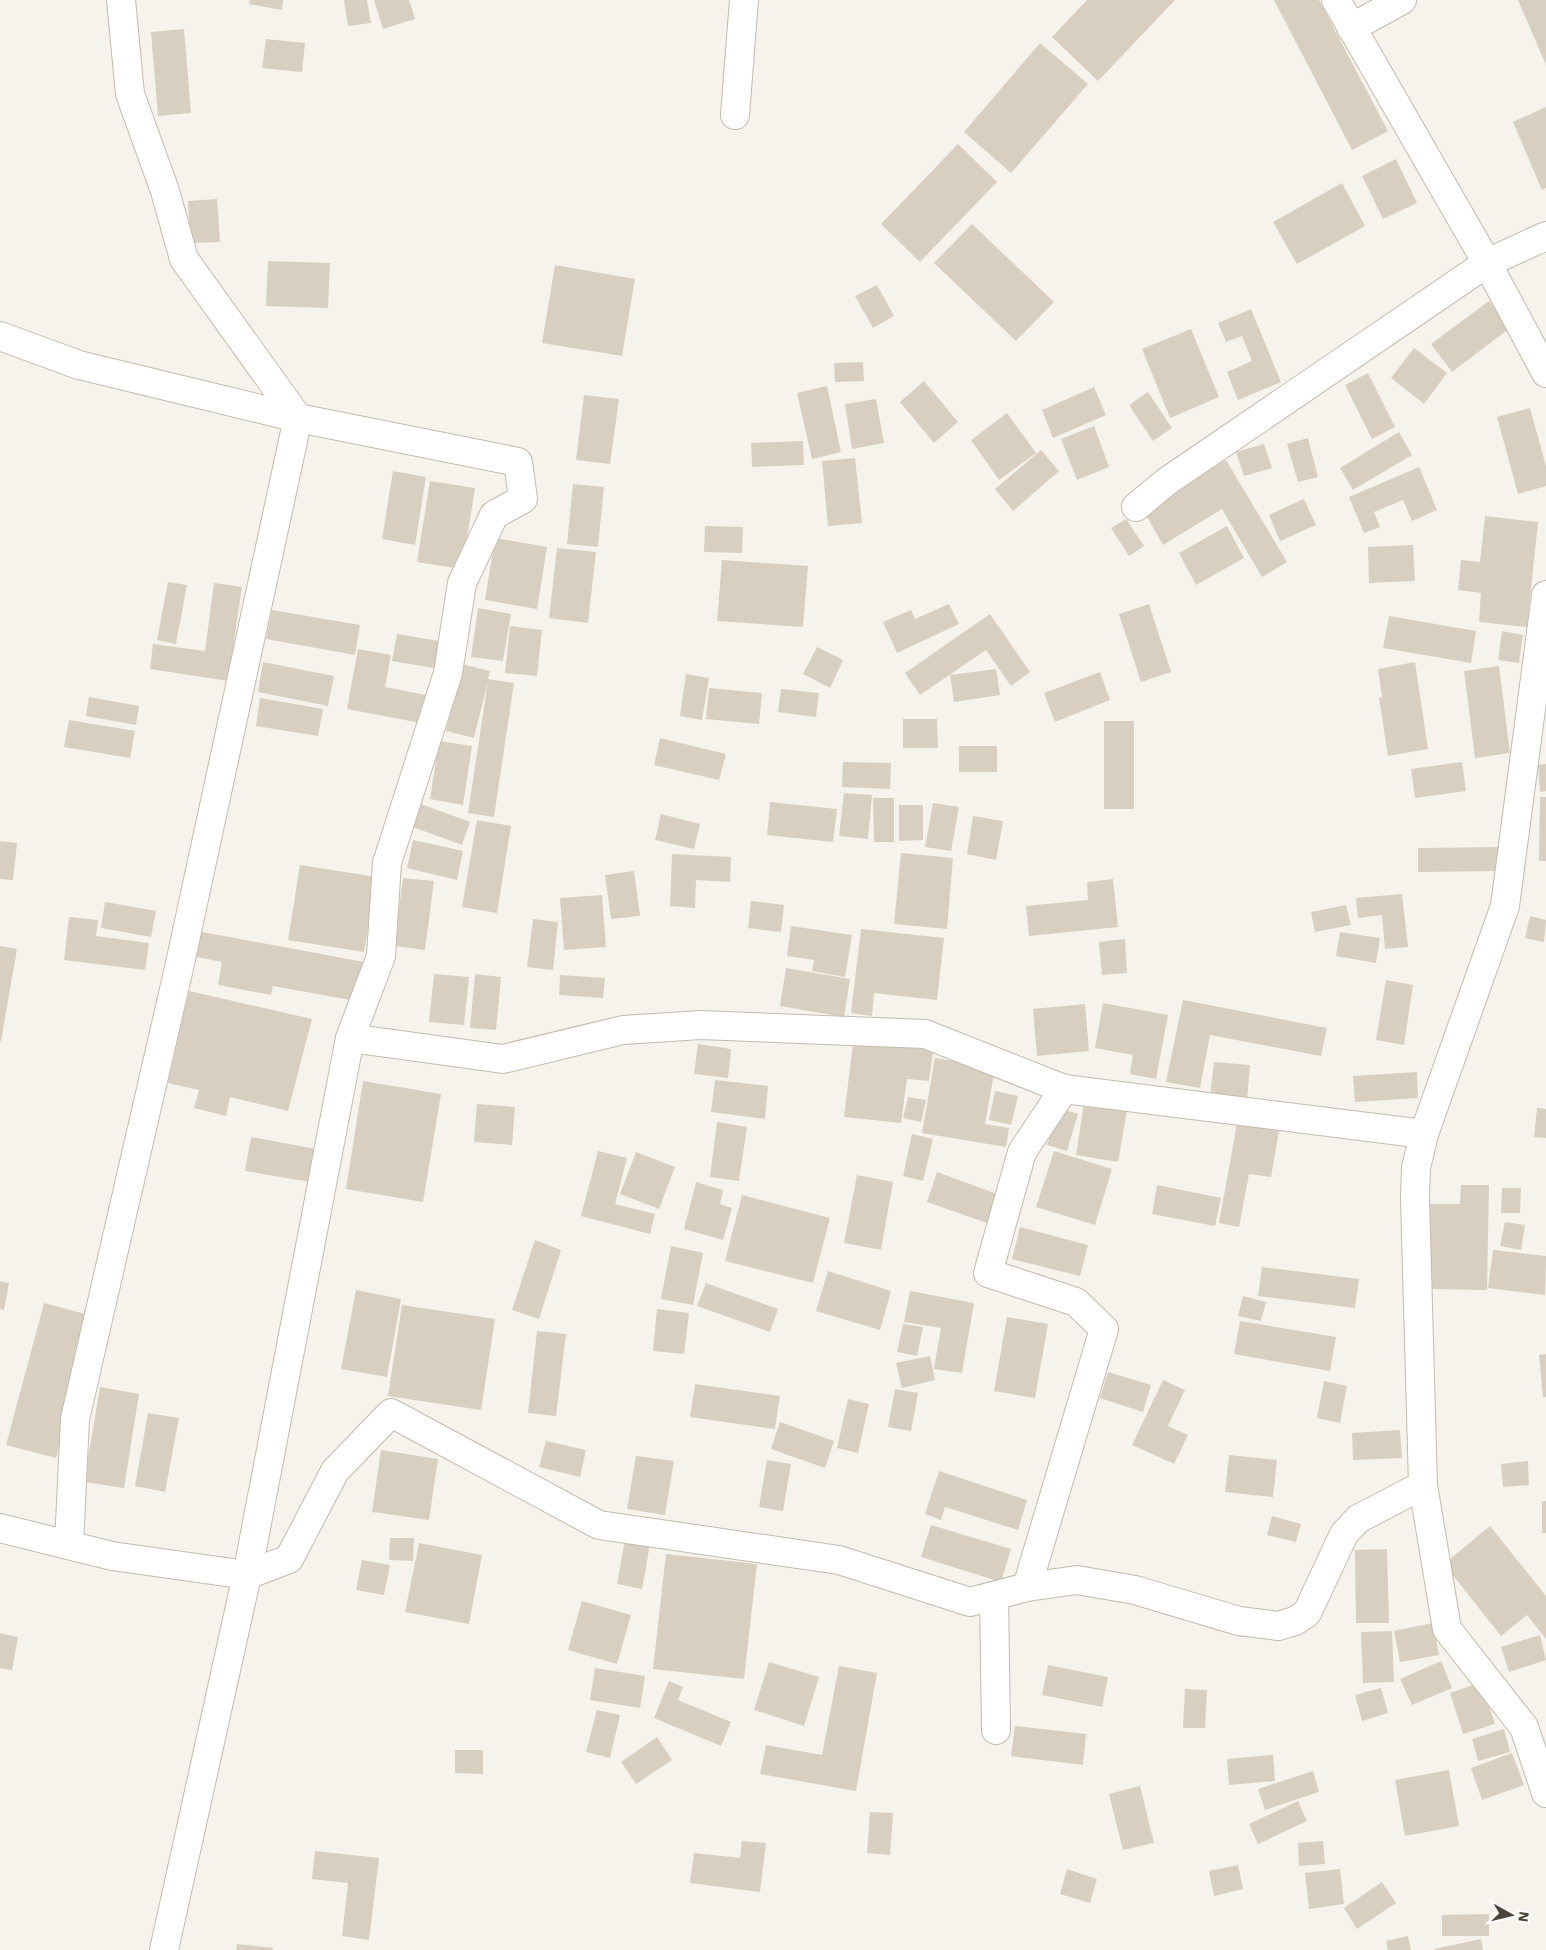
<svg xmlns="http://www.w3.org/2000/svg" width="1546" height="1950" font-family="'Work Sans',sans-serif">
<rect width="100%" height="100%" fill="#f6f3ec"/>
<path fill="#d8cfc1" d="M250,0H283L282,10L249,4Z
M344,0H367L371,23L348,26Z
M374,0H409L415,19L383,29Z
M1087,0H1175L1098,81L1052,37Z
M1274,0H1319L1388,131L1352,150Z
M1518,0H1546V65Z
M184,29L191,113L158,116L151,32Z
M266,39L305,43L302,72L262,68Z
M1040,43L1088,84L1011,173L964,132Z
M1546,107V188L1542,190L1513,122Z
M958,144L997,182L920,262L881,224Z
M1396,159L1417,203L1383,219L1362,176Z
M1342,183L1365,226L1297,264L1273,222Z
M217,199L220,242L190,243L188,201Z
M972,224L1054,302L1016,341L934,263Z
M268,261L330,263L328,308L266,306Z
M555,265L635,279L622,356L542,343Z
M877,285L894,316L873,328L855,296Z
M1489,301L1510,328L1452,372L1431,344Z
M1251,309L1281,382L1238,400L1227,372L1252,361L1242,336L1226,342L1218,323Z
M1191,329L1219,397L1170,418L1142,349Z
M1414,348L1447,373L1424,404L1391,378Z
M863,362L864,381L835,382L834,363Z
M1368,373L1395,427L1372,439L1345,385Z
M924,381L958,422L934,443L900,402Z
M827,386L841,452L812,459L797,393Z
M1094,387L1106,415L1053,438L1042,410Z
M1148,392L1172,428L1153,441L1129,405Z
M584,395L619,399L610,464L576,460Z
M876,399L884,443L852,449L845,404Z
M1530,408L1546,466V486L1518,494L1497,417Z
M1007,413L1036,453L999,480L971,440Z
M1094,426L1109,467L1077,480L1061,439Z
M1399,432L1412,455L1353,490L1340,468Z
M1308,438L1318,477L1298,482L1287,444Z
M803,441L804,465L752,467L751,443Z
M1264,444L1272,468L1244,476L1236,452Z
M1041,450L1059,471L1013,511L995,489Z
M855,458L862,523L828,526L822,461Z
M1226,460L1287,562L1262,577L1222,509L1163,545L1143,510Z
M1419,467L1437,510L1412,521L1403,500L1374,512L1380,527L1364,533L1349,497Z
M393,471L426,477L415,545L382,539Z
M430,481L475,488L462,569L417,562Z
M573,484L604,487L598,547L567,544Z
M1304,499L1316,525L1280,541L1269,515Z
M1485,516L1538,522L1527,627L1479,622L1481,593L1458,590L1461,560L1480,562Z
M1126,519L1144,546L1129,556L1111,528Z
M705,526L743,527L742,553L704,552Z
M1227,526L1244,558L1196,585L1179,553Z
M495,538L547,547L537,609L485,600Z
M1413,545L1415,581L1369,583L1368,547Z
M557,548L596,552L588,623L549,618Z
M722,560L808,566L803,627L717,621Z
M168,582L187,585L176,644L157,640Z
M214,583L242,587L228,681L150,669L153,644L205,651Z
M949,604L959,624L897,653L883,622L911,610L915,619Z
M1149,604L1171,672L1141,682L1119,614Z
M478,608L511,614L503,661L471,657Z
M272,610L360,625L355,655L266,639Z
M990,614L1030,672L1011,686L986,650L920,695L905,673Z
M1389,616L1476,631L1471,663L1383,648Z
M510,626L542,630L537,676L505,673Z
M1502,631L1523,635L1519,663L1498,660Z
M397,634L439,641L434,668L392,661Z
M817,647L843,660L830,688L803,674Z
M358,649L391,655L385,687L426,695L421,723L347,709Z
M263,662L334,676L328,706L258,692Z
M1415,662L1428,749L1388,756L1379,698L1382,697L1378,669Z
M462,664L490,671L488,679L514,683L494,817L468,813L488,681L474,738L446,731Z
M1499,666L1510,753L1475,758L1464,671Z
M996,669L1000,695L954,702L950,675Z
M1100,672L1110,700L1055,722L1044,693Z
M686,674L709,678L702,720L680,716Z
M709,688L762,693L759,724L706,719Z
M781,689L819,693L816,717L778,712Z
M89,697L139,706L136,725L86,716Z
M260,698L323,709L318,736L256,726Z
M903,719H937L938,748H903Z
M69,720L135,731L130,758L64,747Z
M1104,721H1134V809H1104Z
M660,738L726,754L719,780L654,765Z
M439,741L472,746L463,805L430,799Z
M959,746H997V772H959Z
M843,762L891,763L890,789L842,787Z
M1462,762L1466,791L1415,798L1411,769Z
M1546,764V791L1540,792L1538,765Z
M844,793L872,795L868,839L839,836Z
M1540,797H1546V861H1539Z
M873,798H894V842H874Z
M770,802L837,809L833,842L767,835Z
M933,803L959,807L951,851L925,847Z
M421,804L470,822L462,845L413,827Z
M899,805H923V840L899,841Z
M661,814L700,824L694,849L655,840Z
M973,816L1003,821L996,860L967,854Z
M477,820L511,826L497,913L462,907Z
M413,840L463,851L457,880L407,868Z
M0,841L17,843L13,880L0,879Z
M1499,847V871L1418,872V848Z
M901,853L953,858L947,929L894,924Z
M672,854L731,857L730,882L696,880L695,908L670,906Z
M300,865L377,877L364,952L288,940Z
M634,871L640,916L611,919L605,875Z
M403,878L434,881L425,950L394,946Z
M1113,879L1118,927L1029,936L1026,906L1088,900L1087,882Z
M1402,894L1408,947L1385,949L1382,915L1358,918L1356,898Z
M602,895L606,947L564,950L560,898Z
M751,901L784,905L781,932L748,928Z
M105,902L156,911L151,937L101,928Z
M1346,905L1351,925L1315,932L1311,912Z
M1530,916L1546,920L1544,942L1525,938Z
M69,917L98,920L96,936L149,943L145,970L64,960Z
M533,919L558,922L553,970L527,967Z
M791,926L852,935L845,977L812,971L814,960L787,956Z
M861,929L944,938L937,1000L874,993L872,1016L851,1013Z
M197,931L364,962L356,1001L273,986L271,995L218,985L222,962L192,956Z
M1340,932L1380,938L1376,963L1336,956Z
M1125,939L1127,973L1102,975L1099,942Z
M0,946L17,949L1,1041H0Z
M786,968L850,979L844,1017L780,1006Z
M434,974L469,977L464,1025L429,1022Z
M475,974L501,977L496,1030L470,1028Z
M560,975L605,978L603,998L559,995Z
M1386,980L1413,985L1404,1045L1376,1040Z
M189,991L312,1019L288,1111L230,1097L226,1116L194,1108L199,1090L168,1083Z
M1183,1000L1327,1028L1321,1056L1210,1035L1200,1088L1166,1082Z
M1103,1003L1168,1015L1156,1079L1130,1074L1133,1055L1095,1048Z
M1085,1004L1089,1051L1037,1056L1033,1009Z
M854,1035L934,1045L929,1081L907,1079L901,1123L844,1117Z
M698,1044L731,1049L728,1078L694,1074Z
M935,1058L995,1068L985,1124L1009,1128L1006,1147L922,1133Z
M1214,1062L1250,1065L1247,1100L1210,1096Z
M1417,1072L1418,1098L1355,1102L1353,1076Z
M715,1080L768,1086L765,1119L711,1112Z
M363,1081L441,1094L423,1202L346,1189Z
M995,1091L1018,1096L1011,1125L989,1120Z
M908,1097L926,1100L921,1122L903,1118Z
M1084,1103L1127,1110L1118,1162L1076,1155Z
M477,1104L515,1107L512,1145L474,1142Z
M1059,1108L1078,1114L1067,1151L1047,1145Z
M1537,1108L1546,1109V1138L1534,1137Z
M717,1122L747,1127L739,1181L710,1177Z
M1237,1124L1279,1131L1271,1177L1249,1174L1239,1227L1219,1223Z
M912,1134L933,1139L923,1181L903,1176Z
M251,1137L316,1149L310,1182L245,1171Z
M598,1151L627,1158L615,1204L655,1214L650,1234L581,1216Z
M1054,1151L1112,1169L1095,1225L1036,1207Z
M636,1152L675,1167L659,1209L620,1194Z
M937,1172L997,1194L987,1223L927,1202Z
M857,1175L893,1182L881,1250L844,1243Z
M696,1182L723,1190L720,1204L732,1208L723,1240L684,1229Z
M1157,1185L1221,1198L1215,1226L1152,1214Z
M1461,1185H1489L1487,1290L1428,1289L1429,1204H1460Z
M1502,1188H1521L1520,1213H1501Z
M742,1195L830,1218L813,1283L725,1261Z
M1505,1222L1525,1225L1521,1250L1500,1246Z
M1020,1227L1088,1245L1080,1276L1012,1259Z
M535,1240L561,1250L539,1319L512,1310Z
M671,1246L703,1253L693,1305L661,1299Z
M1493,1250L1546,1256L1545,1295L1488,1288Z
M1262,1267L1359,1279L1355,1308L1258,1296Z
M828,1271L891,1291L880,1330L816,1311Z
M0,1281L9,1283L4,1310L0,1309Z
M706,1283L778,1309L770,1332L697,1306Z
M356,1290L401,1299L387,1377L341,1369Z
M910,1291L974,1303L962,1373L934,1369L941,1328L904,1322Z
M1243,1296L1266,1302L1261,1321L1238,1316Z
M44,1303L89,1315L76,1380L56,1458L6,1445Z
M402,1305L495,1319L481,1410L388,1396Z
M657,1309L689,1313L684,1354L653,1351Z
M1007,1317L1048,1324L1035,1398L994,1391Z
M1240,1321L1336,1337L1330,1371L1234,1354Z
M903,1324L923,1327L917,1356L897,1352Z
M537,1331L566,1334L556,1416L528,1413Z
M1546,1354V1397H1543L1539,1355Z
M930,1356L935,1380L902,1388L896,1363Z
M1108,1372L1151,1385L1143,1412L1100,1398Z
M1163,1380L1185,1390L1168,1426L1188,1435L1174,1464L1132,1445Z
M1324,1381L1347,1386L1340,1423L1317,1418Z
M695,1384L780,1396L775,1429L690,1417Z
M100,1387L139,1394L124,1488L84,1482Z
M895,1389L918,1393L911,1431L888,1427Z
M848,1399L869,1404L858,1453L837,1448Z
M148,1413L179,1418L165,1492L135,1486Z
M780,1422L834,1441L825,1468L771,1449Z
M1400,1430L1402,1458L1353,1460L1352,1433Z
M546,1441L586,1450L580,1477L539,1467Z
M381,1450L438,1459L429,1520L372,1512Z
M1229,1455L1277,1460L1273,1497L1225,1492Z
M636,1456L674,1461L665,1515L627,1509Z
M767,1460L791,1464L783,1511L759,1507Z
M1528,1461L1529,1485L1503,1487L1501,1464Z
M939,1471L1027,1500L1018,1530L945,1507L941,1520L925,1514Z
M1542,1501H1546V1533H1542Z
M1272,1516L1301,1524L1296,1542L1267,1535Z
M931,1525L1011,1549L1001,1582L921,1557Z
M1490,1526L1546,1596V1639L1527,1615L1501,1636L1444,1564Z
M390,1538H414L413,1561L389,1560Z
M625,1539L650,1544L642,1589L617,1584Z
M419,1543L482,1555L469,1624L405,1612Z
M1387,1549L1389,1623H1356L1355,1550Z
M666,1554L757,1564L744,1679L653,1669Z
M362,1560L390,1565L384,1595L356,1590Z
M582,1601L631,1615L617,1664L568,1650Z
M1433,1623L1439,1655L1400,1662L1394,1631Z
M1392,1631L1394,1682L1363,1683L1361,1632Z
M0,1633L18,1637L12,1670L0,1668Z
M1540,1635L1546,1660L1509,1672L1501,1647Z
M1441,1661L1452,1688L1412,1705L1400,1679Z
M769,1662L819,1677L804,1726L754,1710Z
M1048,1665L1108,1677L1102,1707L1042,1695Z
M839,1666L877,1673L856,1791L760,1774L766,1745L822,1755Z
M595,1668L645,1676L640,1708L590,1700Z
M669,1681L683,1687L678,1700L731,1722L721,1746L654,1718Z
M1481,1682L1495,1724L1463,1734L1450,1693Z
M1381,1688L1388,1713L1362,1721L1355,1695Z
M1185,1689L1207,1690L1205,1728H1183Z
M597,1710L620,1715L610,1758L586,1752Z
M1015,1726L1086,1734L1083,1765L1011,1756Z
M1504,1729L1510,1752L1478,1761L1472,1739Z
M657,1737L672,1760L636,1784L621,1762Z
M455,1750H483V1774L455,1773Z
M1512,1753L1524,1785L1482,1800L1471,1768Z
M1273,1755L1275,1781L1229,1785L1227,1759Z
M1449,1770L1459,1826L1405,1836L1395,1780Z
M1313,1771L1319,1792L1265,1810L1258,1789Z
M1140,1786L1154,1843L1123,1850L1109,1794Z
M1298,1801L1307,1821L1258,1844L1249,1824Z
M870,1812L893,1813L890,1855L867,1853Z
M742,1841L766,1843L760,1892L690,1883L694,1853L740,1858Z
M1323,1841L1325,1864L1299,1866L1298,1843Z
M315,1851L379,1858L369,1940L342,1936L348,1883L312,1879Z
M1238,1865L1243,1889L1214,1896L1209,1871Z
M1067,1869L1097,1879L1090,1903L1060,1894Z
M1340,1869L1344,1904L1309,1909L1305,1873Z
M1382,1882L1396,1903L1357,1929L1344,1908Z
M1489,1914V1936H1442V1915Z
M1408,1936L1411,1950H1388L1386,1941Z
M1481,1939L1483,1950H1434V1949Z
M237,1944L273,1948V1950H236Z"/>
<g fill="none" stroke-linecap="round" stroke-linejoin="round">
<defs>
<path id="minor" d="M1336,0L1487,263L1546,373
M1351,28L1402,0
M735,115L744,0
M0,336L79,365L298,418L518,462L523,499L494,515L462,583L448,673L387,863L381,956L350,1038L247,1575L164,1950
M1136,507L1166,482L1487,263L1546,236
M1546,595L1505,906L1424,1134L1416,1168L1415,1197L1423,1485L1447,1629L1524,1727L1546,1793
M350,1038L503,1059L623,1030L701,1025L925,1034L1064,1089L1424,1134
M0,1528L112,1556L247,1575L289,1559L335,1471L391,1413L599,1525L839,1560L970,1602L1027,1587L1077,1580L1135,1590L1239,1621L1278,1626L1295,1621L1307,1613L1344,1534L1358,1519L1423,1485
M69,1545L75,1419L179,968L298,418L184,259L165,191L130,94L121,0
M1027,1587L1104,1329L1076,1302L988,1273L1022,1152L1064,1089
M994,1596L996,1730"/>
</defs>
<use href="#minor" stroke="#c2bbae" stroke-width="30"/>
<use href="#minor" stroke="#fff" stroke-width="28"/>
</g>
<g transform="translate(1511 1915) rotate(98)" stroke="#ffffff" stroke-width="4" paint-order="stroke">
<path d="M0-4L9 19L0 12L-9 19Z" fill="#4b4439"/>
<text y="-8" font-size="14" font-weight="bold" text-anchor="middle" fill="#4b4439">N</text>
</g>
</svg>
